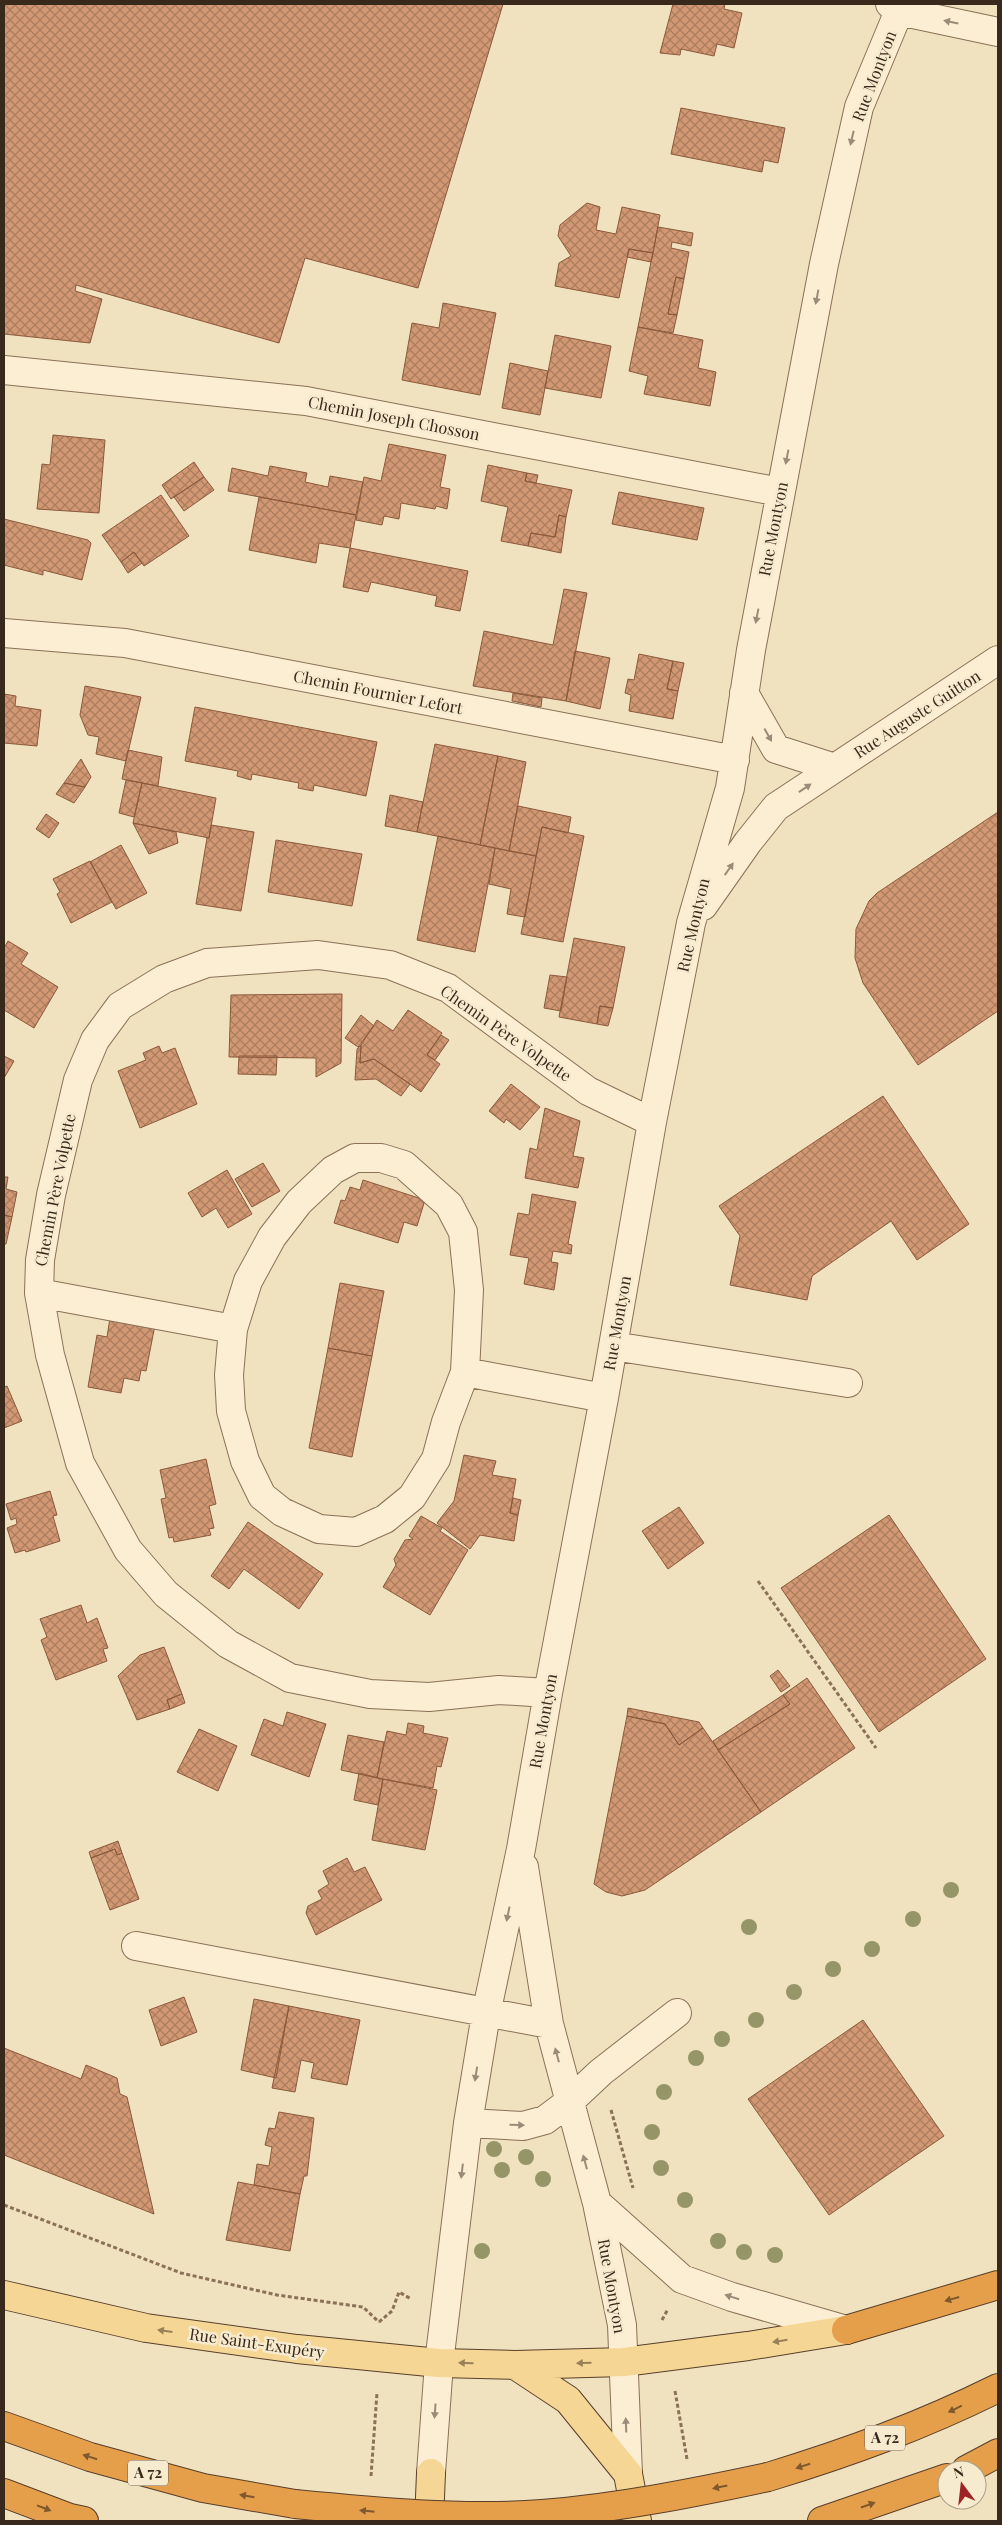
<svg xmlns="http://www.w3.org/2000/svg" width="1002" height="2525" font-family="'Playfair Display',serif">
<defs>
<pattern id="building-cross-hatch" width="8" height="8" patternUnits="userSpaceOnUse" patternTransform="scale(1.25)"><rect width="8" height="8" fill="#d19873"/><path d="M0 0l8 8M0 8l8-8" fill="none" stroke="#ab7c5e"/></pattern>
</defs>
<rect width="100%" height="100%" fill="#f0e1bf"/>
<path fill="url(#building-cross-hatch)" stroke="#8b593b" d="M4,4H503L418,288L305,258L279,343L76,285L75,291L102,299L90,343L4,334Z
M673,4H725L724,9L742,13L734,48L717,44L714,56L681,49L680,55L660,53Z
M681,108L785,128L778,163L764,160L762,172L671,154Z
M587,203L600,207L596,230L616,234L622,207L660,215L653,253L629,249L619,298L555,286L559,263L571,256L558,236L560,225Z
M658,227L693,233L691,246L672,242L671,248L689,252L684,279L676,277L668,314L677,315L673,333L638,327Z
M629,249L653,253L651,262L627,257Z
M676,277L684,279L677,315L668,314Z
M443,303L496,313L480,395L402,380L412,323L439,328Z
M638,327L703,340L698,368L716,372L710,406L644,394L648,376L629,371Z
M555,335L611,346L601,398L545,388Z
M510,363L548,371L540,415L502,408Z
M53,435L105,440L99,513L37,509L42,464L50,465Z
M389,444L446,455L440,487L450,489L447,509L436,506L435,509L401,503L399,519L384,516L382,525L356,520L364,477L381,481Z
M194,462L204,477L171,499L162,485Z
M488,465L527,473L525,481L572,490L566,517L559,515L555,537L531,533L528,546L501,541L508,507L481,501Z
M270,466L307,473L305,482L328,487L330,476L363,482L356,515L228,491L232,468L268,476Z
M527,473L538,475L536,483L525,481Z
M204,477L214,490L184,511L174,497Z
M619,492L704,508L697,540L612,524Z
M161,495L189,536L144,566L134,552L121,562L102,535Z
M259,497L356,515L350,548L319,543L316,563L249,550Z
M559,515L566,517L561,553L528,546L531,533L555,537Z
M4,519L88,540L91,543L82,580L43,570V575L4,565Z
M350,548L468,571L460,611L435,606L437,596L371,582L368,592L343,587Z
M134,552L142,563L128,573L121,562Z
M564,589L587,593L566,701L473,686L484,631L553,645Z
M575,651L610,658L600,709L566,701Z
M639,654L673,661L667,689L678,691L673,719L629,711L631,695L625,693L628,679L634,680Z
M673,661L684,663L678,691L667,689Z
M85,686L141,697L126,761L96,754L99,737L88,735L80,715Z
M513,693L542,698L541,707L512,701Z
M4,694L16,696L15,706L41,710L37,746L4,743Z
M195,707L377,742L366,796L314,785L313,791L298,788L299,783L252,774L251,780L237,776L238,771L185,761Z
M435,744L498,756L480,845L417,832Z
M128,750L162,757L158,786L122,779Z
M498,756L526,762L509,851L480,845Z
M81,759L91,777L85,787L64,783Z
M126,780L142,783L134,817L119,813Z
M64,783L85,787L74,803L56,794Z
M142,783L216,798L209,838L133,823Z
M390,795L423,802L417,832L385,826Z
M518,806L571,817L568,833L542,827L536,856L509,851Z
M998,812V1011L918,1065L863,983L855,958L856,929L869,901L877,893Z
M46,814L59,823L49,838L36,829Z
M133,823L176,832L178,843L149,854Z
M211,825L254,832L241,911L196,904L207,838H209Z
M542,827L584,836L563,942L521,934Z
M438,836L495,848L475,952L417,940Z
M276,840L362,854L352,906L268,892Z
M121,845L147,893L116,909L90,862Z
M495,848L536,856L525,917L507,914L511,889L489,884Z
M90,861L112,902L71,923L57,894L60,892L53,879Z
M574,938L625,947L613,1008L600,1006L597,1024L559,1017Z
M8,941L28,953L21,964L58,987L34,1028L4,1010V948Z
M550,975L567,977L561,1011L544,1008Z
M342,994L341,1063L316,1077V1058L229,1057L231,995Z
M600,1006L613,1008L608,1026L597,1024Z
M408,1010L442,1033L427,1055L440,1064L421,1092L374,1059L360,1063L361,1045L377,1020L393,1031Z
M361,1015L374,1026L358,1047L345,1038Z
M441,1035L449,1040L435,1060L427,1055Z
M361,1045L360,1063L374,1059L410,1084L401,1096L376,1079L355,1080L357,1049Z
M159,1046L162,1053L175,1048L197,1104L140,1128L118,1071L146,1060L143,1053Z
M4,1056L14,1061L4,1078Z
M239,1056H277L276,1075L238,1074Z
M511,1084L540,1107L520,1130L506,1119L504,1123L489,1111Z
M883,1096L969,1224L917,1260L891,1221L812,1276L807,1300L730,1285L740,1236L719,1206Z
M545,1108L580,1121L573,1156L584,1158L578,1188L525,1178L530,1148L537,1150Z
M263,1163L280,1191L252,1207L235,1179Z
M227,1170L252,1214L228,1228L216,1208L202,1217L188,1193Z
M4,1177H8L6,1189L17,1192L12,1217L4,1215Z
M363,1180L425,1200L417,1226L404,1222L398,1243L334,1223L341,1200L345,1201L350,1187L360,1190Z
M532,1194L576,1202L568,1244L572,1245L571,1254L553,1251L551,1262L558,1263L554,1290L524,1284L529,1258L510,1255L518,1213L529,1215Z
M4,1215L12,1217L6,1244H4Z
M340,1283L384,1291L372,1356L328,1348Z
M110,1318L155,1325L146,1371L141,1370L139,1381L124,1378L121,1393L88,1387L97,1335L107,1337Z
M328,1348L372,1356L352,1457L309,1448Z
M4,1384L5,1387L7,1386L22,1421L4,1428Z
M464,1455L496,1461L492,1475L516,1479L510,1513L518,1515L514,1541L480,1535L470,1549L437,1523L454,1501Z
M206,1459L216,1504L209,1506L214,1528L209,1529L211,1535L174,1542L173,1537L169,1538L161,1499L166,1498L160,1470Z
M50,1491L57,1515L53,1516L60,1541L26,1552L25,1550L15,1553L7,1528L17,1524L16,1518L11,1520L6,1504Z
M513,1498L521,1500L518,1515L510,1513Z
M679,1507L704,1543L668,1569L642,1531Z
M889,1515L986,1659L879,1732L781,1588Z
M421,1516L442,1528L440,1531L468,1550L430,1615L383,1587L396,1565L394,1559L405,1540L413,1539L409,1536Z
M248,1522L323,1574L299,1609L244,1569L229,1589L211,1576Z
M81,1605L87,1623L97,1618L108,1648L103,1649L107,1661L56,1680L41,1640L47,1637L40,1619Z
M164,1647L182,1694L167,1700L170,1709L137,1720L118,1676L140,1655Z
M778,1670L790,1686L781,1692L770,1676Z
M807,1678L855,1748L761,1812L718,1750L790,1704L783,1695Z
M182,1694L185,1703L170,1709L167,1700Z
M783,1695L790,1704L718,1750L713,1741Z
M628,1708L699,1722L703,1728L679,1745L665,1724L627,1716Z
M287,1712L326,1724L309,1777L251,1755L264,1719L283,1726Z
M627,1716L665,1724L679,1745L703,1728L761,1812L645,1890L622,1896L606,1892L594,1884Z
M408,1723L424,1726L423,1733L448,1738L441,1767L437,1766L433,1788L377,1778L387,1731L406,1735Z
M199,1729L237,1746L218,1791L177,1772Z
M348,1735L384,1742L377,1778L341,1770Z
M359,1773L383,1779L378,1805L354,1800Z
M383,1779L437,1790L425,1850L372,1840Z
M118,1841L122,1853L117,1855L115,1849L91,1858L89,1852Z
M115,1849L117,1855L122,1853L139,1899L110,1910L91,1858Z
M347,1858L354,1872L365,1867L382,1900L316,1935L306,1913L308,1906L322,1899L318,1891L329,1884L323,1871Z
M184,1997L197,2032L161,2046L149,2010Z
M254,1999L289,2006L276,2078L241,2070Z
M289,2006L360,2020L347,2085L311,2078L314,2063L301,2060L295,2092L272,2088Z
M863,2020L944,2136L829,2215L748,2099Z
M4,2048L81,2079L86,2065L117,2078L120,2094L127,2097L154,2214L4,2155Z
M279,2112L314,2118L307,2176H304L300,2194L254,2185L257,2164L269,2166L272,2147L265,2145L269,2128L275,2129Z
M238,2182L300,2194L290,2251L226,2240Z"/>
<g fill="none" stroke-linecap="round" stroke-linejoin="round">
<defs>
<path id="minor" d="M890,4L899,11L998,32
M4,370L306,401L780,492
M4,633L125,643L735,760
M744,693L776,749L835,768
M703,906L748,842L776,807L998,660
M355,1158H381L404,1165L449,1205L463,1232L469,1290L465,1372L446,1422L436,1459L412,1497L385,1519L356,1532L319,1529L282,1512L262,1496L245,1461L231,1411L229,1375L233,1329L248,1281L272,1237L299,1202L333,1170Z
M39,1293L233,1329
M613,1346L848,1383
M465,1372L604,1398
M548,1693L499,1690L429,1697L370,1694L290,1678L228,1644L166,1594L128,1550L80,1463L50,1355L39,1293L40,1260L51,1195L78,1080L95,1040L120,1006L164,979L207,963L318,955L390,965L448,988L588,1091L652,1122
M524,1867L549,2024L597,2203L622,2325L628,2474
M136,1946L549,2024
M468,2123L523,2126L545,2120L569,2102L601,2072L677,2013
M597,2203L682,2279L732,2297L846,2330
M431,2473L439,2363L468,2123L486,2014L521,1849L548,1693L604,1398L652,1122L691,923L730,788L751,650L824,264L859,107L899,11"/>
<path id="major" d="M4,2295L146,2328L297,2349L439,2363L515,2365L624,2362L748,2346L846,2330
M515,2365L568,2400L628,2474L637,2521
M429,2521L431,2473"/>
<path id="highway" d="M846,2330L998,2285
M4,2426L90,2457L203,2488L295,2504
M966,2470L998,2453
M768,2477C850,2452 921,2426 998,2388
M4,2493L70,2518L84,2521
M822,2521L947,2478"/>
</defs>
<use href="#minor" stroke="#8a7157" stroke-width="30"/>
<use href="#major" stroke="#573f2b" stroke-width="30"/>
<use href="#highway" stroke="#573f2b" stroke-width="30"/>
<path stroke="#8a7157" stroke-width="3" stroke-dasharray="4 2.5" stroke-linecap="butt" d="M758,1581L876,1748
M611,2110L633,2188
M4,2205L181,2273L277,2295L363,2307L379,2322
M662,2320L668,2309
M379,2322L392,2311L399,2292L411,2299
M675,2391L687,2459
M371,2476L377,2393"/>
<use href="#minor" stroke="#fbeed3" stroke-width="28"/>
<use href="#major" stroke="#f6d695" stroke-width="28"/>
<use href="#highway" stroke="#e59e4a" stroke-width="28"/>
<defs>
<path id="highway-bridge" d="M295,2504C377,2512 460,2520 542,2514C618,2508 693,2493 768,2477"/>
</defs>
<use href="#highway-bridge" stroke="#573f2b" stroke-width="30" stroke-linecap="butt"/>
<use href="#highway-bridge" stroke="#e59e4a" stroke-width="28"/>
</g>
<g fill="#959568">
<circle cx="951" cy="1890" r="8"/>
<circle cx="913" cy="1919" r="8"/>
<circle cx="749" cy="1927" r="8"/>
<circle cx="872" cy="1949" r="8"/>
<circle cx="833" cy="1969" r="8"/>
<circle cx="794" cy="1992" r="8"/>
<circle cx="756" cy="2020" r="8"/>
<circle cx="722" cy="2039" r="8"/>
<circle cx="696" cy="2058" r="8"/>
<circle cx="664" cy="2092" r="8"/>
<circle cx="652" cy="2132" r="8"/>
<circle cx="494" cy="2149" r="8"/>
<circle cx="526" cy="2157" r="8"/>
<circle cx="661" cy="2168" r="8"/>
<circle cx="502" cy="2170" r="8"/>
<circle cx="543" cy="2179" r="8"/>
<circle cx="685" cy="2200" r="8"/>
<circle cx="718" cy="2241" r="8"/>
<circle cx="482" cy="2251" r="8"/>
<circle cx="744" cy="2252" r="8"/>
<circle cx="775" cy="2255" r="8"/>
</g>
<defs><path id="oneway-solid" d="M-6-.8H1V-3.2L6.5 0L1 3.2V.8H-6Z" transform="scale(1.25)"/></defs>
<g fill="#9a8c78">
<use href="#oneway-solid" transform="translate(951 22) rotate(-168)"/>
<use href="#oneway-solid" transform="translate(852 138) rotate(103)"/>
<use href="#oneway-solid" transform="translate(817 297) rotate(101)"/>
<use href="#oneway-solid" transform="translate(787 457) rotate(101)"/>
<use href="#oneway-solid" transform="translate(757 616) rotate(101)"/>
<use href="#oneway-solid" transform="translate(768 735) rotate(61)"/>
<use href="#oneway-solid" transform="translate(805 788) rotate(-34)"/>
<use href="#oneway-solid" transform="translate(729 869) rotate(-55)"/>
<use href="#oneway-solid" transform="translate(508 1914) rotate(102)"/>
<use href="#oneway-solid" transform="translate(557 2055) rotate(-105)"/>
<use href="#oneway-solid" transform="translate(476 2074) rotate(99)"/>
<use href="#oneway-solid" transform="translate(517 2125) rotate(1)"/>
<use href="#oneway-solid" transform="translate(585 2162) rotate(-105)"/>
<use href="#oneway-solid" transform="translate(462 2171) rotate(97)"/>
<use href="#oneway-solid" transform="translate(732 2297) rotate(-162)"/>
<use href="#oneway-solid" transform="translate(435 2411) rotate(94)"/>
<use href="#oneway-solid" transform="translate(626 2425) rotate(-92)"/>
</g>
<g fill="#7e582e">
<use href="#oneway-solid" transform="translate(952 2299) rotate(164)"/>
<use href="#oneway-solid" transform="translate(955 2409) rotate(154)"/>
<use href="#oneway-solid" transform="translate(90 2457) rotate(-162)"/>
<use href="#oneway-solid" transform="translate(803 2466) rotate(163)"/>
<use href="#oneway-solid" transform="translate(720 2487) rotate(168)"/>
<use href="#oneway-solid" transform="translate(247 2496) rotate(-170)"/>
<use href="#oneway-solid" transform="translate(868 2505) rotate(-19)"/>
<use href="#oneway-solid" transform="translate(44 2508) rotate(21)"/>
<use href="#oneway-solid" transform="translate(367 2511) rotate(-174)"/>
</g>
<g fill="#988058">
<use href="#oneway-solid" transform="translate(165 2331) rotate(-172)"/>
<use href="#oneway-solid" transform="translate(780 2341) rotate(171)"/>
<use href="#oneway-solid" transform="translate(466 2363) rotate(-178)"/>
<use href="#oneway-solid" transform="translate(584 2363) rotate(178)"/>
</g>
<g text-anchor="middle" stroke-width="5" stroke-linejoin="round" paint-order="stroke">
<g fill="#f7ebcf" stroke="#726352" stroke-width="1">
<rect x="865" y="2425.5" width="40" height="25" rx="4"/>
<rect x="128" y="2460.5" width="40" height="25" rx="4"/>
</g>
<g font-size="15" font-weight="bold" fill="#39291c">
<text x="885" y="2443">A 72</text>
<text x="148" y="2478">A 72</text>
</g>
<g font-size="16" fill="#39291c" stroke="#f7ebcf">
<text transform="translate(874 76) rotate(-69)" y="6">Rue Montyon</text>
<text transform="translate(394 418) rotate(11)" y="6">Chemin Joseph Chosson</text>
<text transform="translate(773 529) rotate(-79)" y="6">Rue Montyon</text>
<text transform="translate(378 692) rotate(11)" y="6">Chemin Fournier Lefort</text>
<text transform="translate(917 714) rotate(-33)" y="6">Rue Auguste Guitton</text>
<text transform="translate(693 925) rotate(-77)" y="6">Rue Montyon</text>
<text transform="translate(506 1033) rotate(35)" y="6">Chemin Père Volpette</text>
<text transform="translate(55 1190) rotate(-79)" y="6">Chemin Père Volpette</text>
<text transform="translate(617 1323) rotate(-80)" y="6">Rue Montyon</text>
<text transform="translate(543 1721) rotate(-80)" y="6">Rue Montyon</text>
<text transform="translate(612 2286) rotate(80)" y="6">Rue Montyon</text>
<text transform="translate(257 2343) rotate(8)" y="6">Rue Saint-Exupéry</text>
</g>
</g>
<rect width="1002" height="2525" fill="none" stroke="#39291c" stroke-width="10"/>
<g transform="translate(962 2485) rotate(345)"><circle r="24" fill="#f7ebcf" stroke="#ab9d87"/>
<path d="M0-4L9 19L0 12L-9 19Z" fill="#9d2326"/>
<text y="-8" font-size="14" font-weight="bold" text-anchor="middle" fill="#39291c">N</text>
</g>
</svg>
